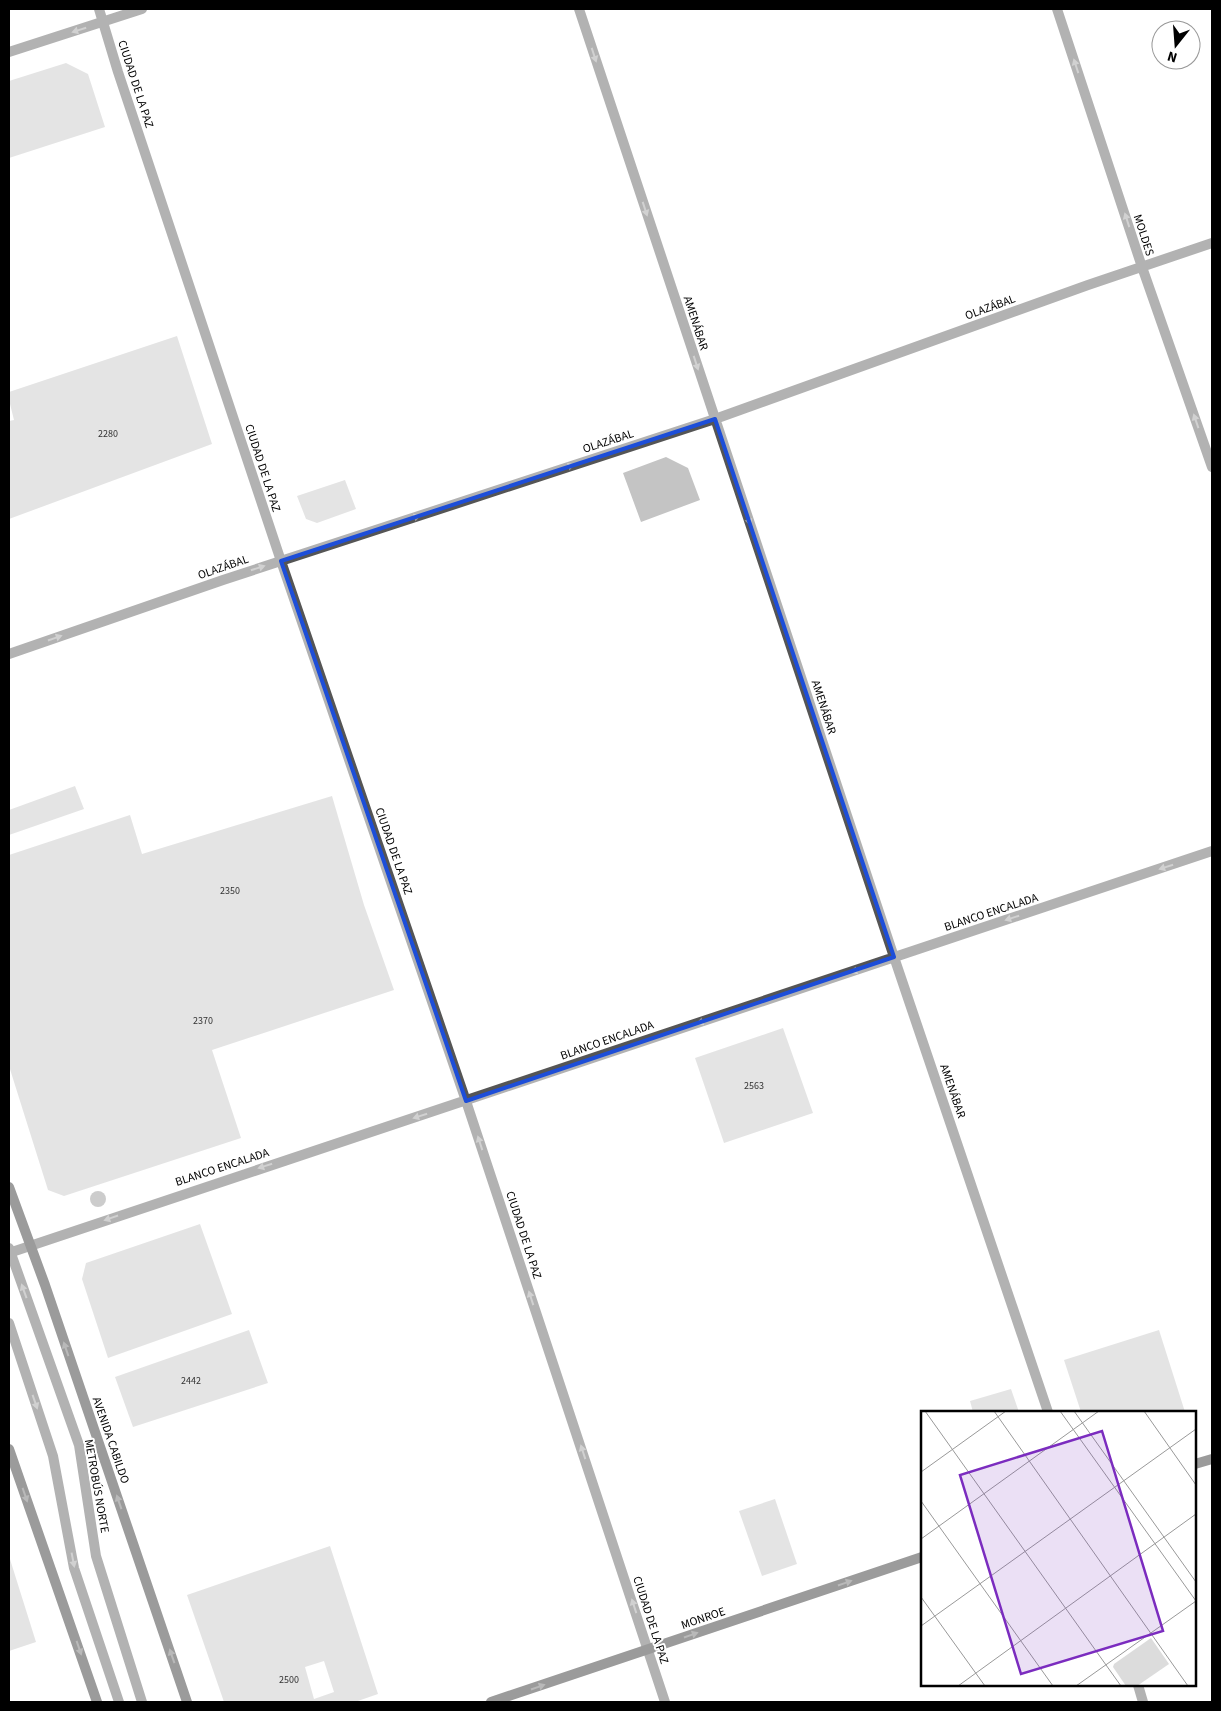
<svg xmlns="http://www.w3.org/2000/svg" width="1221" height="1711" font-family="'Source Sans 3',sans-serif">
<rect width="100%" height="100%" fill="#fff"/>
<path fill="#c4c4c4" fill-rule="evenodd" d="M66,63L88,74L105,127L9,158V81Z
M177,336L212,444L9,519V421L14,420L9,400V392Z
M666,457L688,468L700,500L641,522L623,473Z
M345,480L356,509L317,523L306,519L297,496Z
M75,786L84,809L9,835V810Z
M332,796L364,905L394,990L212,1050L241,1138L64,1196L48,1190L9,1066V855L130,815L142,854Z
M783,1028L813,1113L724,1143L695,1058Z
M200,1224L232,1314L108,1358L82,1279L86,1263Z
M249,1330L268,1383L133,1427L115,1377Z
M1159,1330L1185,1412H1081L1064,1360Z
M1011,1389L1019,1412H973L970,1401Z
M775,1499L797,1564L762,1576L739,1511Z
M330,1546L378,1694L355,1702H224L187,1595ZM324,1661L334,1692L314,1699L305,1667Z
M9,1556L36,1642L9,1651Z"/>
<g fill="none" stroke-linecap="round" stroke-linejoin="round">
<path stroke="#555" stroke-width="10" d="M9,1248L79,1445L96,1556L142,1702
M9,1323L53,1456L74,1568L119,1702"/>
<path stroke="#555" stroke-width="10" d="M99,9L118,72L281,561L466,1101L665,1702
M579,9L894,957L1048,1412
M1057,9L1142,267L1212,467
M9,52L142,9
M9,654L223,580L715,419L1088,285L1212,243
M9,1253L1212,851
M1138,1685L1143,1702"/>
<path stroke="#222" stroke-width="10" d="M9,1187L45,1285L187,1702
M9,1449L97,1702
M1195,1464L1212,1459
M491,1702L922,1557"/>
</g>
<circle fill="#8f8f8f" cx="98" cy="1199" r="8"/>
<defs><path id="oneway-solid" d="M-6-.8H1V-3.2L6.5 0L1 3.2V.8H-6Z" transform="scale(1.25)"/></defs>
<g fill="#999">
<use href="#oneway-solid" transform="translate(79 30) rotate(163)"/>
<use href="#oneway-solid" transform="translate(594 55) rotate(72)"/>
<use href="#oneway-solid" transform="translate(1076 66) rotate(-108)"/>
<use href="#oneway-solid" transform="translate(645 209) rotate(72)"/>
<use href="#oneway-solid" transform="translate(1127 220) rotate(-108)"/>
<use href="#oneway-solid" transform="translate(696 363) rotate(72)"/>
<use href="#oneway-solid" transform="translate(1196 421) rotate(-109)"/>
<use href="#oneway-solid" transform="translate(567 467) rotate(-18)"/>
<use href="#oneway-solid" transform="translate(413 518) rotate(-18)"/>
<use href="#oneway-solid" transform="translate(748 518) rotate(72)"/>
<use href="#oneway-solid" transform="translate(258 568) rotate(-18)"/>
<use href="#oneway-solid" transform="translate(55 638) rotate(-19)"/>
<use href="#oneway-solid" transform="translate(1166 867) rotate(162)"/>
<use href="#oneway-solid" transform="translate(1012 918) rotate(162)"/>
<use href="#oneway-solid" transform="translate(858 970) rotate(161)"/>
<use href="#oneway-solid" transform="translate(704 1021) rotate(161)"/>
<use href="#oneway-solid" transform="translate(420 1116) rotate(162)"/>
<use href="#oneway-solid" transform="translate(480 1143) rotate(-108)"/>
<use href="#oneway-solid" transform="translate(265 1166) rotate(162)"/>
<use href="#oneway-solid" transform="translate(111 1218) rotate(161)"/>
<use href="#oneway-solid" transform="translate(24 1291) rotate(-110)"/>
<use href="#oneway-solid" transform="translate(531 1298) rotate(-108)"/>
<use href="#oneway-solid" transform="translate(35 1402) rotate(71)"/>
<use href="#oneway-solid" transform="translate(583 1452) rotate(-108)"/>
<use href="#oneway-solid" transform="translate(73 1560) rotate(79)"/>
<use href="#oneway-solid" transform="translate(634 1606) rotate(-108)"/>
</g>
<g fill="#646464">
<use href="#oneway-solid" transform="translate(66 1349) rotate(-109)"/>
<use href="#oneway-solid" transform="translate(25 1495) rotate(71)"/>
<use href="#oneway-solid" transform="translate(119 1502) rotate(-109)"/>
<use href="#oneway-solid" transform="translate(845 1583) rotate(-19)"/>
<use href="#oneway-solid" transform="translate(691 1635) rotate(-19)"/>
<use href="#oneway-solid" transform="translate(79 1648) rotate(71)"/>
<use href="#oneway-solid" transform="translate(172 1656) rotate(-109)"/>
<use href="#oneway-solid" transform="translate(538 1687) rotate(-19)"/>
</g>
<path d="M0 0H1221V1711H0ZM715,419L894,957L466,1101L281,561Z" fill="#fff" fill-opacity=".55" fill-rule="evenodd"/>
<path fill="none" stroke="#1d4ed8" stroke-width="4" stroke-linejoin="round" d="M715,419L894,957L466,1101L281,561Z"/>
<g text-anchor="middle" stroke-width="4" stroke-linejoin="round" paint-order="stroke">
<g font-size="10" fill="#313131">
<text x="108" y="437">2280</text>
<text x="230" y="894">2350</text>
<text x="203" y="1024">2370</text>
<text x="754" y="1089">2563</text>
<text x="191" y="1384">2442</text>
<text x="289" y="1683">2500</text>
</g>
<g font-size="12" fill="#000" stroke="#fff">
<text transform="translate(136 84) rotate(72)" y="4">CIUDAD DE LA PAZ</text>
<text transform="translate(1144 235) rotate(72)" y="4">MOLDES</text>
<text transform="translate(990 307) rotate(-20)" y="4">OLAZÁBAL</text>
<text transform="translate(696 323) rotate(72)" y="4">AMENÁBAR</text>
<text transform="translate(608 441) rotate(-18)" y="4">OLAZÁBAL</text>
<text transform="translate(263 468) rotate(72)" y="4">CIUDAD DE LA PAZ</text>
<text transform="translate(223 567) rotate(-19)" y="4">OLAZÁBAL</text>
<text transform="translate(824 707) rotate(72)" y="4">AMENÁBAR</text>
<text transform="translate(394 851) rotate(71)" y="4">CIUDAD DE LA PAZ</text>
<text transform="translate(991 912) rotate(-18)" y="4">BLANCO ENCALADA</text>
<text transform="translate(607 1040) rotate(-19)" y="4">BLANCO ENCALADA</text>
<text transform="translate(953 1091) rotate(71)" y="4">AMENÁBAR</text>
<text transform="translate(222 1167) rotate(-18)" y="4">BLANCO ENCALADA</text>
<text transform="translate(524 1235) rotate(72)" y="4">CIUDAD DE LA PAZ</text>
<text transform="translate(111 1440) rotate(71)" y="4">AVENIDA CABILDO</text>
<text transform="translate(97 1486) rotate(80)" y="4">METROBÚS NORTE</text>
<text transform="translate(703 1618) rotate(-19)" y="4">MONROE</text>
<text transform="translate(651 1620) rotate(72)" y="4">CIUDAD DE LA PAZ</text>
</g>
</g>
<g transform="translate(921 1411)">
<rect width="275" height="275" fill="#fff"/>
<path d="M230,227L248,253L216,275H205L192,256L193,253Z" fill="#dcdcdc"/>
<path fill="none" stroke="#999" stroke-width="1" d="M4,0L200,275M73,0L267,275M139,0L275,190M153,0L275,171M223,0L275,74M0,61L85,0M0,90L132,275M0,128L178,0M0,186L64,275M0,215L275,18M37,275L275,103M155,275L275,190"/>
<path fill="#7b2cbf" fill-opacity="0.15" stroke="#7b2cbf" stroke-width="2.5" d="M181,20L242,220L100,263L39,64Z"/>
<rect width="275" height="275" fill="none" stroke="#000" stroke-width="2.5"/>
</g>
<rect width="1221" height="1711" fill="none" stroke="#000000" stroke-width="20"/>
<g transform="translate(1176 45) rotate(197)"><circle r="24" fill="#ffffff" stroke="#999999"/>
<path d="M0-4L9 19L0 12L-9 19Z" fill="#000000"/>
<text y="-8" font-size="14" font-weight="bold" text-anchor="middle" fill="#000000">N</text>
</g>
</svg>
